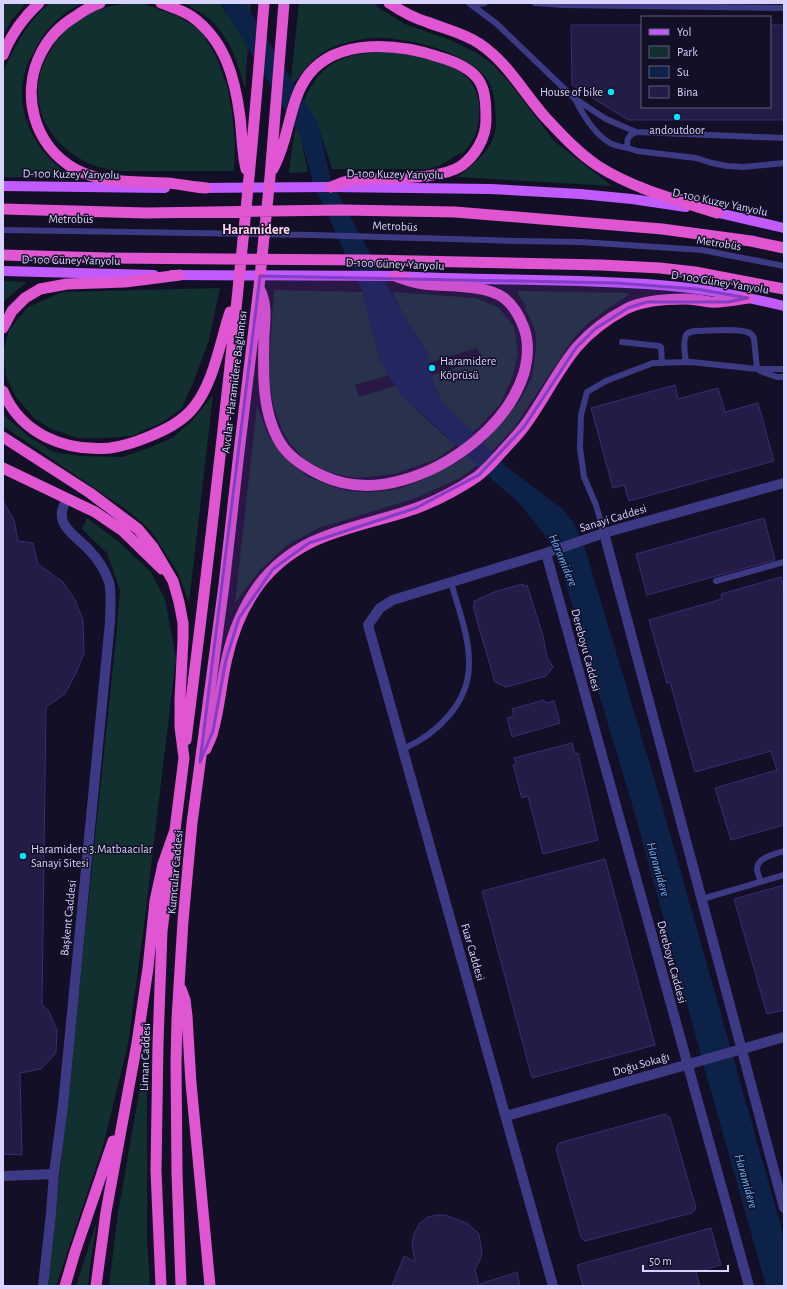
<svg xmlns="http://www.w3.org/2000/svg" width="787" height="1289" font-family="'Alegreya Sans',sans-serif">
<rect width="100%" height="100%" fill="#130f26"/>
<path fill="#12302f" d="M3,3H26L11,21L3,36Z
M50,3H82C59,15 45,29 34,52C31,58 27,63 26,69C14,104 30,142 57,165C62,171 71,174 78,178L3,177V72C15,47 27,21 50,3Z
M142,3L180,17L201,31L215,54L227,85L232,112L235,143L234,171H119C107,169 94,167 84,161C42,139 24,93 50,51C55,42 64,28 73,22C95,7 117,4 142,3Z
M184,3H220L227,14L244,3H251L245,89C238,63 230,36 208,18C201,12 192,8 184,3Z
M299,3H374L379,8L405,24L448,39L477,53L493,65L509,82L554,141L612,186L457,177C475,163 496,148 496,123C496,117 495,111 495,105C494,94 491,82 483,74C461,52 415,40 384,38C370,37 344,42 331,48C313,56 302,73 290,88Z
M390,51C429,59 484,63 479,116C478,132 473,143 462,154L460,153L439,166L428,169H332L317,123L300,134L308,172L289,173C294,134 299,80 339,60C355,53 373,53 390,51Z
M3,281L27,282L3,302Z
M220,288L209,340L193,383L182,408L163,422L132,436L104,438H78L51,429L34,418L16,397L6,376L3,351L9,330L28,307L62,292Z
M274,290L363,292L380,360L392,374L355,385L359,397L405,383L415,408L450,441L462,427L444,406L429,376L481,360L477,348L428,363L392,292L476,298L499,308L514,327L518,353L513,375L501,403L480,426L463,440L437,459L394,474L357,478L327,472L304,459L289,442L282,430L274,407L270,385L269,363Z
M518,291L629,293V295L610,307L588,323L573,339L514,428L482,462L460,478L416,498L319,528L287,545L261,569L235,603L257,406L269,437L306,476L336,488L355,492H376L398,489L420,481L458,462L484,442L501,424L521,399L532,377L536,350V334L532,322L525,309L527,307L518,294Z
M213,395L189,603L178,573L151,531L131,513L3,426V413L7,418L31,438L54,452L79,456L122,457L146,449L172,438L190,423Z
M87,518L118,541L151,572L165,599L176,658L143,933L128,1044L103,1146L56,1286H48L116,638L120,590L107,553L82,529Z
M147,1047V1240L150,1286H109L118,1213Z
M97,1221L90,1266L88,1286H76Z"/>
<path fill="#0c2248" d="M221,3H245L318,123L331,181L398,305L427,352L435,389L445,405L507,467L562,509L574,523L585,549L658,791L784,1237V1286H766L705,1070L635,814L558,558L544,534L518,502L494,481L424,415L403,398L380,362L363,292L314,186L300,135Z"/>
<path fill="#241b47" stroke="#3b2d73" d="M571,25H642V107H770V25H784V120H628L572,85Z
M675,385L678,399L718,388L725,412L758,403L774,461L629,501L624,485L613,488L591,408Z
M3,501L14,520L18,541L33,543L38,564L63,582L75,600L83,620L84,653L76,673L65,694L46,707L42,1005L48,1010L57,1030L56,1053L41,1069L20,1073L22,1155L3,1154Z
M764,518L775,560L647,595L636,554Z
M781,577L784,590V825L731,840L715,788L777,770L771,751L695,772L670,682L667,683L649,620L722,599L721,594Z
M523,584L524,587L527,585L543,636L547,657L553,667L546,676L506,687L495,682L480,631L473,606L475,605L474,601L478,600V599L497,591Z
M544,700L545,703L554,701L560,723L512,737L507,718L514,716L512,709Z
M572,743L575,754L578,753L598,840L543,854L528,796L522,798L513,765H516L514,758Z
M605,859L655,1045L532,1078L482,891Z
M784,885V1010L767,1014L734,899Z
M665,1114L670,1118L696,1208L692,1213L585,1241L581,1237L556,1149L559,1143Z
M438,1215H445L467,1223L479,1234L482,1253L480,1260L475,1269L479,1286H392L404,1256L415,1262L412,1244L414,1234L420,1223L428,1217Z
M711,1228L721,1265L696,1272L700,1286H583L577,1265Z
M517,1272L520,1286H480V1284Z"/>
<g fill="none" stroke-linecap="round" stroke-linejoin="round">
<path stroke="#3d3a85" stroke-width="6" d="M469,3L497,24L574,98L606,119L636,132
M535,3L564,5L784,8
M472,5L485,3
M575,99C583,115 594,134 610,143C615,146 622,147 628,148
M784,138L636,132C628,136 626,139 628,148L637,151L696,158L712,163L727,166L743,167L784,163
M3,230L313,235L518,241L581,242L702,250L784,266
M622,342L659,346L661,347L662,363
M686,362C685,356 682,336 688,333C690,332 692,332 694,331C709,331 734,328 747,332C751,333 753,336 754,339L757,369
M760,371L777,377H784
M604,533L596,505L584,477L580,448L581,415L587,392L606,381L653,363L691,362L757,369H784
M716,581L784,562
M403,749C437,734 470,703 469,662C469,635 458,608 451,582
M761,882C760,878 757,873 757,869C757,857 776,854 784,851
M702,899L784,875"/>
<path stroke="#3d3a85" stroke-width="10" d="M546,553L393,600L380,608L368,625L553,1286
M506,1116L784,1037
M3,1176L54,1174"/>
<path stroke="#3d3a85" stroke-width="10" d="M604,533L784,1208
M43,1286L51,1213L54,1174L63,1105L110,622C110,611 112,592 109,582C105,571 98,559 90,551C75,534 51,525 67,499
M749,1286L546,553L604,533L784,483"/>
<path stroke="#c25bff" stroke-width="10" d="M3,186L165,188
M199,188L331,187L490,189L580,194L632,199L686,207
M710,211L784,228
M3,271L154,275
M172,275L395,276C483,281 571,278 659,285C701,288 743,296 784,306"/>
<path stroke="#e055d1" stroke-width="11" d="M100,3C91,6 83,11 76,16C61,25 49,37 41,53C20,94 34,146 75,169C103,184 135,181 167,183C180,184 193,187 206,188
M161,3C171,7 182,10 191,16C225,40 235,78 240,117C242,134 242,152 246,169
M389,3C401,11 413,18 427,22C445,29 464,33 480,44C508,63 523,92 545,117C561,134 578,153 598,166C634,189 677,200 717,213
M3,55C11,34 23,18 39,3
M273,169C278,160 281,151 284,141C291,118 294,93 309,74C339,37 400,44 439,57C453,61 469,67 478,79C486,90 486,107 486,120C486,138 475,156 461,166C437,182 378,176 348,181C343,182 337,185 331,187
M3,209L146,213L342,210L455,212L662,229L751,241L784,248
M3,255L107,258L368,260L601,265L660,268L695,272L784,289
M260,290C267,303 265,320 264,335C263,371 261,416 283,447C292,459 308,469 323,476C349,488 375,488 403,480C453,466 508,424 524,373C528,358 529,342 524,328C520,317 513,305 504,298C485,284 446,287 424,284C414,283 404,279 395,276
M3,328L12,311L25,298L40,289L67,284L125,282L180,275
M3,391C21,434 65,452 110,448C124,446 136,442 148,437C165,430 182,422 194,407C214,382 220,342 230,312
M3,437L90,493L138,529L153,547L173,581L179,602L183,623V639L180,699V727L184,758L175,830L163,864L155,901L148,968L137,1043L106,1212L96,1286
M3,468L95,512L123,531L162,569
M186,740C217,495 245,249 264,3
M206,749C208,743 212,737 213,731C220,707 221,682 227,658C233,631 243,607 259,585C301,530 358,529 417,508C438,500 459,489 478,476C487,469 493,462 500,454C508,445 516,437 523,428C543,402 556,372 577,347C591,331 607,319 626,309C643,300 667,299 686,299C694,299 702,301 710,302C723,303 735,300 748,298
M181,989L185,1000L187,1016L191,1083L210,1286
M65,1286L75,1252L113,1141
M161,1286L156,1171L158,1043L162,931L172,853
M181,1286L177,1173L176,1063L177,1018L183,921L192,823L224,585L239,452L259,287L270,177L284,3"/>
</g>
<path fill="#843dc5" fill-opacity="0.2" stroke="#843dc5" stroke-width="3" stroke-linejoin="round" d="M260,276L617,283L697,289L748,298L728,302H647L628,308L595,329L576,348L524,427L479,475L416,508L309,543L273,569L239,618L226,660L213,731L200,762Z"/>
<g fill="#00e5ff" stroke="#130f26" stroke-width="1.5">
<circle cx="611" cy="92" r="4"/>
<circle cx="677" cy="117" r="4"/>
<circle cx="432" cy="368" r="4"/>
<circle cx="23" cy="856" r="4"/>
</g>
<g text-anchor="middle" stroke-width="3" stroke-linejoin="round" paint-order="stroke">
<g font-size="12" fill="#d9d4ff" stroke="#130f26" text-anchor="start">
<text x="603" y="96" text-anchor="end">House of bike</text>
<text x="677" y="134" text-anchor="middle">andoutdoor</text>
<text x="440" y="365">Haramidere<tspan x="440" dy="14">Köprüsü</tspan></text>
<text x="31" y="853">Haramidere 3.Matbaacılar<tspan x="31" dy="14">Sanayi Sitesi</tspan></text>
</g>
<g font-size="12" fill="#d9d4ff" stroke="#130f26">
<text transform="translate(71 174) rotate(1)" y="4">D-100 Kuzey Yanyolu</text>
<text transform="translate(395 174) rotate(1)" y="4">D-100 Kuzey Yanyolu</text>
<text transform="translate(720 202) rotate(12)" y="4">D-100 Kuzey Yanyolu</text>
<text x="71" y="223">Metrobüs</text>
<text transform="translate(395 226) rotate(2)" y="4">Metrobüs</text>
<text transform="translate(719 243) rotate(9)" y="4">Metrobüs</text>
<text transform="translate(71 260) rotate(1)" y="4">D-100 Güney Yanyolu</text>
<text transform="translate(395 264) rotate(2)" y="4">D-100 Güney Yanyolu</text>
<text transform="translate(720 282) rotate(9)" y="4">D-100 Güney Yanyolu</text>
<text transform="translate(234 382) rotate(-83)" y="4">Avcılar - Haramidere Bağlantısı</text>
<text transform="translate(613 518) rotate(-17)" y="4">Sanayi Caddesi</text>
<text transform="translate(586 650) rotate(75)" y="4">Dereboyu Caddesi</text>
<text transform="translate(175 872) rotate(-85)" y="4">Kumcular Caddesi</text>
<text transform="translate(68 918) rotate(-84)" y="4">Başkent Caddesi</text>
<text transform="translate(473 952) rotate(74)" y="4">Fuar Caddesi</text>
<text transform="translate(672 962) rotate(75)" y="4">Dereboyu Caddesi</text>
<text transform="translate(145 1057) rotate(-88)" y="4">Liman Caddesi</text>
<text transform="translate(641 1064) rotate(-16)" y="4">Doğu Sokağı</text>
</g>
<g font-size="13" font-style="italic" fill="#62b6ff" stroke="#130f26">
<text transform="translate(564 560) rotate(67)" y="5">Haramidere</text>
<text transform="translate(659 869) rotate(74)" y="5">Haramidere</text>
<text transform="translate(747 1181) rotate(74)" y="5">Haramidere</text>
</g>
<g font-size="14" font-weight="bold" fill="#ffd6f0" stroke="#130f26">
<text x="256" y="234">Haramidere</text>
</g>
</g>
<rect width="787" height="1289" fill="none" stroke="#d9d4ff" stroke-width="8"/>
<rect x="641" y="16" width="130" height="92" fill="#130f26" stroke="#625e7d"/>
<rect x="649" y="29" width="20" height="6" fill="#c25bff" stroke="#625e7d"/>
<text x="677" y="36" font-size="12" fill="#d9d4ff">Yol</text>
<rect x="649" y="46" width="20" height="12" fill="#12302f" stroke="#625e7d"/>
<text x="677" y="56" font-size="12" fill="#d9d4ff">Park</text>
<rect x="649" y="66" width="20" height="12" fill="#0c2248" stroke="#625e7d"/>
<text x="677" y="76" font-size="12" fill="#d9d4ff">Su</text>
<rect x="649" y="86" width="20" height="12" fill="#241b47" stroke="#625e7d"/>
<text x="677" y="96" font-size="12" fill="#d9d4ff">Bina</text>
<path d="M643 1265v6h85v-6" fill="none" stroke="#d9d4ff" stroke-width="2"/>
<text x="649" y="1265" font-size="12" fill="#d9d4ff" stroke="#130f26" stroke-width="3" paint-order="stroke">50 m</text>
</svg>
